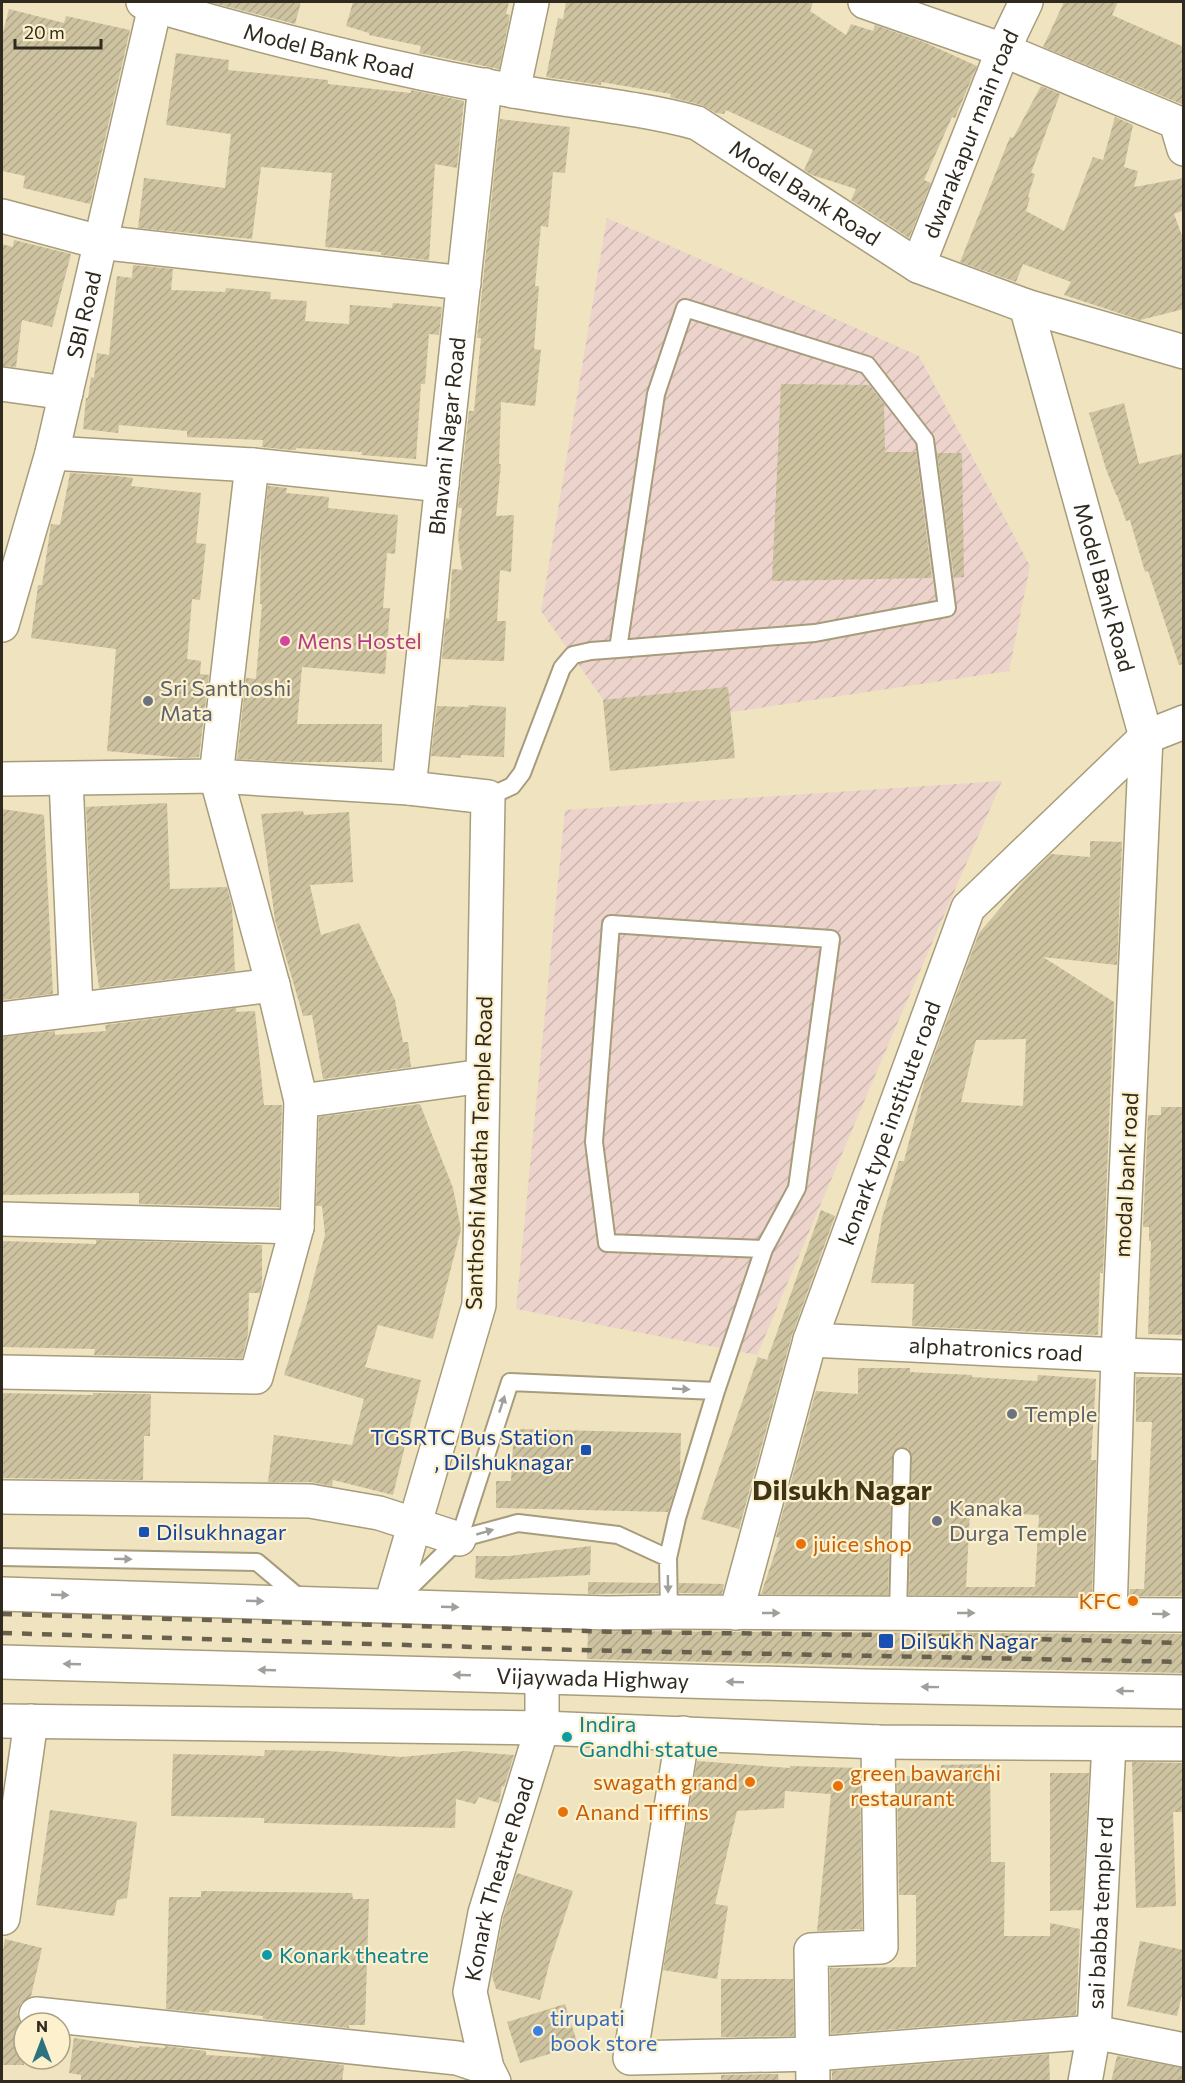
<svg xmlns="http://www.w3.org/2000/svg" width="1185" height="2083" font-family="Commissioner,sans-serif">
<defs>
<pattern id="industrial-furrows" width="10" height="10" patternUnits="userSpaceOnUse" patternTransform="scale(1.5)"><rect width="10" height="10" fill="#ecd3cb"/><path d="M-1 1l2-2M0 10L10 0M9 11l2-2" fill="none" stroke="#cbb5ae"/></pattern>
<pattern id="building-hatch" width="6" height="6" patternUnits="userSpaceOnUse" patternTransform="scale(1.5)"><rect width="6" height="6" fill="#cec3a1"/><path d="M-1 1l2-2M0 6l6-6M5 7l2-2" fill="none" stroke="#b1a88a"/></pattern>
</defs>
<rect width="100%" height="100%" fill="#efe3c0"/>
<path fill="url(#industrial-furrows)" d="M607,218L919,356L1030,566L1009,671L623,728L541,611Z
M1002,781L885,1052L757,1355L516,1309L565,810Z"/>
<path fill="url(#building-hatch)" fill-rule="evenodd" d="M209,2H301L295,24Z
M353,2H509L506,14L510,15L499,69L419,53L421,46L369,35V33L346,26Z
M566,2H813L810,11L846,35L851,24L873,31L875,25L926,43L977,66L955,118L952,117L924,180L931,183L909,238L851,200L856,189L812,175L804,170L813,150L726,110L724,114L716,113L702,105L670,97L671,94L601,82V85L546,77L558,18L563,19Z
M1064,2H1118L1112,15L1184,47V105L1043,47Z
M9,9L64,23L66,16L130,30L90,204L23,188L25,176L2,171V36Z
M176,53L229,60L228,70L328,80V84L411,93V90L464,101L457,168L435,164L429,260L381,255V252L325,247L332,173L261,167L252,239L138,228L144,178L225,188L231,134L166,125Z
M1041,86L1060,94L1031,173L1035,174L1028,197L1030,198L1026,211L1064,231L1093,157L1103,160L1115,117L1133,125L1124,167L1138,171L1134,187L1184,178V210L1174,214L1184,241V309L1140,320L1064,295L1071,282L1023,264L1016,282L960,262L1010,137L1013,138Z
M500,119L570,127L565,173L553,172L548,227L541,226L535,286H539L534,349L541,350L535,406L501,402L499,464H501L496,516L514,515L511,572L500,570L497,621H506L504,661L442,659L446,618L449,619L452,569L462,570L458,537L462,508H458L469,411H474L481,338H477Z
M14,240L71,254L52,327L22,320L16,367L2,366V244L13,247Z
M133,265L173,269L171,290L225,292L226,288L271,292L270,299L307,301L305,321L349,324L350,305L392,308L393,303L442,307L439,335L429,334L425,384H421L416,459L361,455L362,452L296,448V450H291L262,447L263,440L187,437V431L119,425L118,433L83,429L86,398H88L91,377L94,378L97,353L109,355L117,276L132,278Z
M781,384L869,385L884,404L885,452H916L932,578L772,581Z
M1124,403L1139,464L1184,453V664L1179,665L1148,571L1145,572L1130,520L1126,521L1117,495H1116L1106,469L1089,413Z
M937,453H962L964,577L954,578Z
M70,473L117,476L133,478L131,486L201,493L196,543L206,544L200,600L192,599L187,659L201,661L200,674L209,675L199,757L184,758L107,751L116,649L31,638L38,585H42L51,524L60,525Z
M268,486L287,488L286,493L329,497L328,508L398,515L395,554L387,553L383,608H390L385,674L302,667L297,724H382V762H294L237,759L246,678L256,679L262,604H260L261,548Z
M728,687L735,758L610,771L603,700Z
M469,705L506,707L504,757L461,755V758L431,756L437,706L468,707Z
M167,803L170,889L227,887L232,906L235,971L99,988L92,937L86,807Z
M2,809L44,815L53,994L2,1000Z
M303,811L304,815L349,812L353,882L310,885L321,935L359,923L395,1000L403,1042H408L411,1067L323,1079L312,1015L303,1016L275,920L261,814Z
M1090,841L1122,842L1117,965L1043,957L1114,1002L1103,1273H1100L1098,1335L912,1326L914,1284L871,1283L882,1218L899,1161H904L924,1083L979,933L1027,877L1051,854L1090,857ZM1026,1039L1023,1106L961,1102L976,1040Z
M236,1008V1012L255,1011L264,1105H282L279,1207L139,1204V1193L2,1195V1037L55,1031V1035L106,1031L105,1025Z
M420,1104L453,1188L461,1229L433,1339L378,1325L365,1367L421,1380L393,1495L333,1480L332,1486L310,1482H268L274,1435L352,1445L364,1399L284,1375L306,1307L325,1235L322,1206H316L319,1117Z
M1161,1107H1184V1335L1148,1334L1151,1241H1149V1227H1143L1148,1115H1161Z
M821,1210L835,1216L792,1335L739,1529L701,1519L758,1357L767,1360Z
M96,1240L262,1245V1283L260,1293H249L248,1334L242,1358L94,1355L95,1349L2,1347V1241L96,1244Z
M858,1368H910V1372L972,1375V1377L1037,1381L1038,1375L1096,1379L1091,1460H1096L1092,1596L909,1595L912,1457L908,1448L902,1447L893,1451L892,1457L888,1595L761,1594L780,1538L776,1537L816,1391L858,1394ZM970,1512L1039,1515L1035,1587H966Z
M1136,1377H1184L1183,1596H1129L1130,1589H1144L1152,1422H1136Z
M2,1393L93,1395V1393L151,1394L150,1436H144L143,1480L2,1478Z
M514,1429L681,1433L680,1473L668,1512L496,1508V1481H511Z
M591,1546L590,1575L491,1580L475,1578L476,1556H509Z
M588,1582L658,1583V1593L588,1594Z
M679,1583L724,1584L722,1594L679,1593Z
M588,1631L1182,1634V1673L587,1659Z
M265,1750L329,1751L401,1757L465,1751L514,1755L504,1787L502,1786L499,1803L479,1797L475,1804L456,1799L455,1828L264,1823V1818L171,1816L173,1754L264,1756Z
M697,1761L790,1768V1766L860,1768L862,1929L817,1931L831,1794L785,1791L784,1808L737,1811L715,1904L728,1906L717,1979L663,1970Z
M1132,1762L1184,1763V1812H1173L1176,1906L1136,1908Z
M990,1764L991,1862H1005L1004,1936H1050V1923L1080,1929L1076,2015L831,2034L830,1968L916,1967V1895H899L897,1776H941V1765Z
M1050,1773H1089L1082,1910L1050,1911Z
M50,1810L137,1822L127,1898L117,1900L114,1916L36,1905Z
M517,1873L573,1891L550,1961L540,2000L496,1989L492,1976L503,1918Z
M201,1891L352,1893L353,1899H369L365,2025H349V2028L263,2019V2016L210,2010L209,2013L166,2009L169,1897H201Z
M5,1939L42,1948L31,1996L21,2003L17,2011L19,2021L24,2028V2065H2V1956Z
M1140,1941L1184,1950V1986L1177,2016L1127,2006Z
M721,1979H793L794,2036L721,2037Z
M565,2004L578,2045L520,2063L507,2022Z
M74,2038L139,2048L140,2046L165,2048V2046L206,2051V2055L261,2058V2056L344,2065L342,2082H81V2075L69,2073Z
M1049,2054L1050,2082H832V2071Z
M1117,2056L1184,2068V2082H1111Z
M778,2074L779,2082H721V2075Z"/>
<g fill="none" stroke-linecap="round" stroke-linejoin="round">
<defs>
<path id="lane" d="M488,797L512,786L522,773L562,668L573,655L591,651L618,649L815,633L947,608L925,440L867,365L685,308L656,394L618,649
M716,1391L764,1249L607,1243L594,1142L611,924L831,939L797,1188L764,1249
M459,1539L510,1382L716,1391L677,1518L668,1558
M2,1557L257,1562L302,1600
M399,1598L459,1539L518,1523L618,1535L668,1558L669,1612
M898,1613L902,1457"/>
<g id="street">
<path id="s1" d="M143,2C265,38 389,69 514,91C575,102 637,107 697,123L918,266L1026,306L1146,737L1118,1355L1110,1614"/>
<path d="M865,2L1003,50L1176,122L1184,149"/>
<path d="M513,91L532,2"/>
<path d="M2,216L99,242L464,283"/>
<path id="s2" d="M918,266L1003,50L1026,2"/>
<path d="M1026,306L1184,352"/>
<path d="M2,384L66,393"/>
<path d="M52,453L252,465L442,485"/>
<path id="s3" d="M2,625L52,453L156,2"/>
<path d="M2,779L216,776L409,788L488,797L479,1305L391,1605"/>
<path d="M66,779L76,1008"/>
<path id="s4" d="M409,788L485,85"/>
<path d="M2,1019L273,985L216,776L252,465"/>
<path d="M301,1101L483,1076"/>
<path d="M2,1219L297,1227"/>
<path id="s5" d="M810,1340L1118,1355L1184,1357"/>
<path d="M2,1372L256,1377L297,1227L301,1101L273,985"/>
<path d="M2,1497L310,1501L379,1513L459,1539"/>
<path id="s6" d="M736,1613L810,1340L968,908L1146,737L1184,722"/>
<path d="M2,1721L542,1728L878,1742L1184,1744"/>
<path d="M683,1733L630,2058L814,2054L1094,2032L1184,2050"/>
<path d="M3,1918L31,1721"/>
<path d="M36,2014L457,2058L487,2068"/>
<path d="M813,2082L811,1950L881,1947L878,1742"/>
<path id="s7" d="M1085,2082L1094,2032L1109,1744"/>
</g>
<g id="secondary">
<path id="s8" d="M494,2082L487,2068L470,1992L485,1913L542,1728V1677"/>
</g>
<g id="highway">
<path d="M2,1594L607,1613L669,1612L1184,1615"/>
<path id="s9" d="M2,1662L867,1686L1184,1692"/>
</g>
</defs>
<use href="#lane" stroke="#a79c7b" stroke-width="20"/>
<use href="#street" stroke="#a79c7b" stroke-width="36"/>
<use href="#secondary" stroke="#a79c7b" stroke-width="36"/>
<use href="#highway" stroke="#a79c7b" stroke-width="36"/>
<use href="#lane" stroke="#fff" stroke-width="16"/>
<use href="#street" stroke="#fff" stroke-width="33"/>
<use href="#secondary" stroke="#fff" stroke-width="33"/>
<use href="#highway" stroke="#fff" stroke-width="33"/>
<path stroke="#68614e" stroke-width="4.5" stroke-dasharray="10 10" stroke-linecap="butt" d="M2,1614L621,1632L887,1635L1184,1643
M2,1633L576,1650L1184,1662"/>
</g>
<defs><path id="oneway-solid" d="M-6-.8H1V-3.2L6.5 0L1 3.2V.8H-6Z" transform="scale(1.5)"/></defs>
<g fill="#a19f99">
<use href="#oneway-solid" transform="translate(681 1389) rotate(3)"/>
<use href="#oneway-solid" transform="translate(502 1404) rotate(-72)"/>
<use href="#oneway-solid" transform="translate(485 1532) rotate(-16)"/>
<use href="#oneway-solid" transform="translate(123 1559) rotate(1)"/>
<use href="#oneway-solid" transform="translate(668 1584) rotate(89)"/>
<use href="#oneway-solid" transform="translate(60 1595) rotate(2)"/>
<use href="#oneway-solid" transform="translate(255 1601) rotate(2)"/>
<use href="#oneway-solid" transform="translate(450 1607) rotate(2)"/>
<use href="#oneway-solid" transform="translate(771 1613)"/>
<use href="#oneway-solid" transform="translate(966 1613)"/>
<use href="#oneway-solid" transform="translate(1161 1614) rotate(1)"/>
<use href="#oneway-solid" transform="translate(72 1664) rotate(-178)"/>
<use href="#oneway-solid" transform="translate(267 1670) rotate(-178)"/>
<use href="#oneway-solid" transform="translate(462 1675) rotate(-178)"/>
<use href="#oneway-solid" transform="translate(735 1682) rotate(-178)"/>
<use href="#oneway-solid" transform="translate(930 1687) rotate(-179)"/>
<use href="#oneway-solid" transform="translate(1125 1691) rotate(-179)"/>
</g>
<circle fill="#d1479c" stroke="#fcf0cd" stroke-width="2" cx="285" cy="641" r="6"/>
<g fill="#6b7280" stroke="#fcf0cd" stroke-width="2">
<circle cx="148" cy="701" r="6"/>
<circle cx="1012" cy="1414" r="6"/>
<circle cx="937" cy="1521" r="6"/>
</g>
<g fill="#1a4fb4" stroke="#fcf0cd" stroke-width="2">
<rect x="580" y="1444" width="12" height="12" rx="3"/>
<rect x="138" y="1526" width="12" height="12" rx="3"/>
<rect x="878" y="1633" width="16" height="16" rx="3"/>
</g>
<g fill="#e8710a" stroke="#fcf0cd" stroke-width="2">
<circle cx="801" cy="1544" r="6"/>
<circle cx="1133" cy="1601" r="6"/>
<circle cx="750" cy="1782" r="6"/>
<circle cx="838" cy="1786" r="6"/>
<circle cx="563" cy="1812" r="6"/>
</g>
<g fill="#0f9aa8" stroke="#fcf0cd" stroke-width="2">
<circle cx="567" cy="1737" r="6"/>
<circle cx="267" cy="1955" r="6"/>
</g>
<circle fill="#3f7fe0" stroke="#fcf0cd" stroke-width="2" cx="538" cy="2031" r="6"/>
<g text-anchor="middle" stroke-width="4.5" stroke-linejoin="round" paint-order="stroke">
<g font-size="22" fill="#2f2a1d" stroke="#fcf0cd">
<text dy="8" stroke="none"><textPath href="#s1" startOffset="192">Model Bank Road</textPath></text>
<text dy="8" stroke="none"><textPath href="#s2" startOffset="142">dwarakapur main road</textPath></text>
<text dy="8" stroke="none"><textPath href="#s1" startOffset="696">Model Bank Road</textPath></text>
<text dy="8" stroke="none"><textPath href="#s3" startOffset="321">SBI Road</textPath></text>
<text dy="8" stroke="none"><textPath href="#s4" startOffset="354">Bhavani Nagar Road</textPath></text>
<text dy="8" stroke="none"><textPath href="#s1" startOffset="1238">Model Bank Road</textPath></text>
<text dy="8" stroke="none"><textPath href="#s6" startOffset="514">konark type institute road</textPath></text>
<text transform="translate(479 1153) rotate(-88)" y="8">Santhoshi Maatha Temple Road</text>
<text transform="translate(1126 1175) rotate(-87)" y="8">modal bank road</text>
<text dy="8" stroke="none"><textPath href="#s5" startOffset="186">alphatronics road</textPath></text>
<text dy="8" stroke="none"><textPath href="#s9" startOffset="591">Vijaywada Highway</textPath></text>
<text dy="8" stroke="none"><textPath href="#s8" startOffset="210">Konark Theatre Road</textPath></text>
<text dy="8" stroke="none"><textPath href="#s7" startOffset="170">sai babba temple rd</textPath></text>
</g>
<g font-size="22" fill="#b23c85" stroke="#fcf0cd" text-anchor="start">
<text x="297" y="649">Mens Hostel</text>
</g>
<g font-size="22" fill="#5b616d" stroke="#fcf0cd" text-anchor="start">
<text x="160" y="696">Sri Santhoshi<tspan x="160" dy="25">Mata</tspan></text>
<text x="1024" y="1422">Temple</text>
<text x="949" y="1516">Kanaka<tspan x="949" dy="25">Durga Temple</tspan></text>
</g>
<g font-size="22" fill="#164399" stroke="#fcf0cd" text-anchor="start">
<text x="574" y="1445" text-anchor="end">TGSRTC Bus Station<tspan x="574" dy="25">, Dilshuknagar</tspan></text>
<text x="156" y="1540">Dilsukhnagar</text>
<text x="900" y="1649">Dilsukh Nagar</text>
</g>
<g font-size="22" fill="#c56008" stroke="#fcf0cd" text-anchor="start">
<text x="813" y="1552">juice shop</text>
<text x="1121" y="1609" text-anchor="end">KFC</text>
<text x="850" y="1781">green bawarchi<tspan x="850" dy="25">restaurant</tspan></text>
<text x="738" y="1790" text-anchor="end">swagath grand</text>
<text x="575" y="1820">Anand Tiffins</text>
</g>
<g font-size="22" fill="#0d838f" stroke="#fcf0cd" text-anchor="start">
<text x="579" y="1732">Indira<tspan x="579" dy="25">Gandhi statue</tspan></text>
<text x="279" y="1963">Konark theatre</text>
</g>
<g font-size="22" fill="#366cbe" stroke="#fcf0cd" text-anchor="start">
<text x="550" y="2026">tirupati<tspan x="550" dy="25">book store</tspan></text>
</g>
<g font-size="28" font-weight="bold" fill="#3e3416" stroke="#fcf0cd">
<text x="842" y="1500">Dilsukh Nagar</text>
</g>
</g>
<rect width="1185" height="2083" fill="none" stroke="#2f2a1d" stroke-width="6"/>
<g transform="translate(42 2041)"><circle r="28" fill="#fcf0cd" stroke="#aaa187" stroke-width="1.5"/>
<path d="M0-4.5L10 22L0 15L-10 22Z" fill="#2c727f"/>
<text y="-9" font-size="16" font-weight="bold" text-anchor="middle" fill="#2f2a1d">N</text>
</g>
<path d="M15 39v9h86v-9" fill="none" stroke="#2f2a1d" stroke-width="3"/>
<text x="24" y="39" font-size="18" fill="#2f2a1d" stroke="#fcf0cd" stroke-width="4.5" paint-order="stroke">20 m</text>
</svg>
